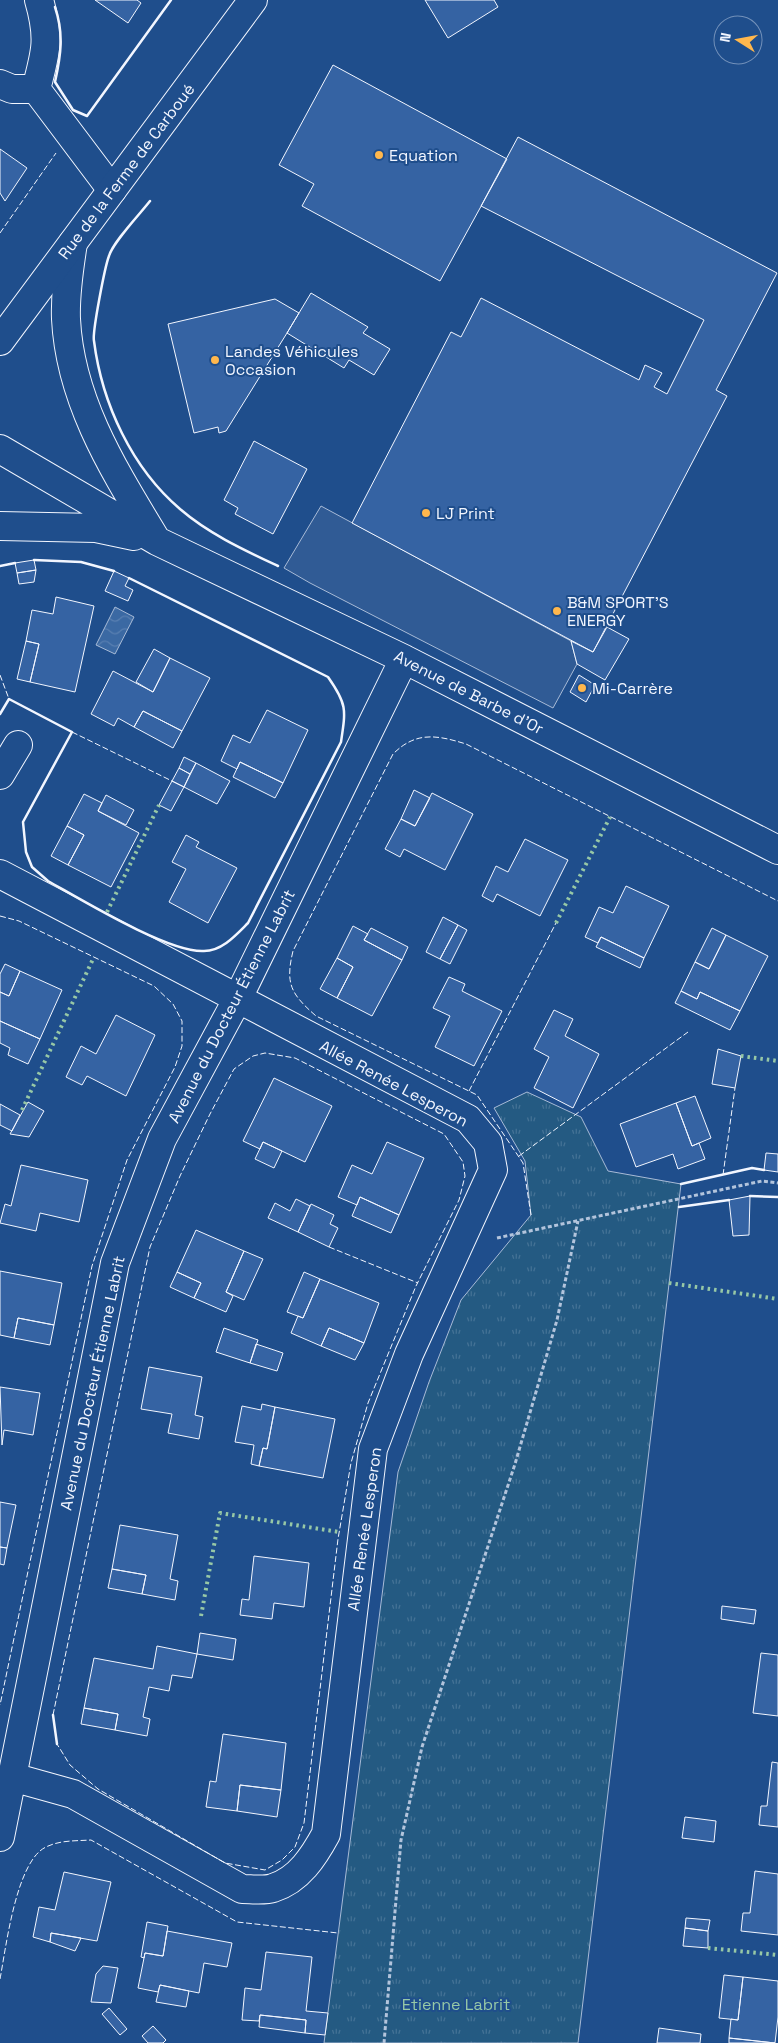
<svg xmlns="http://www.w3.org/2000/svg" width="778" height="2043" font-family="'Space Grotesk',sans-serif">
<defs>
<pattern id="park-tufts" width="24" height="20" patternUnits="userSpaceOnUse" patternTransform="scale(1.25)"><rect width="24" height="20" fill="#245a82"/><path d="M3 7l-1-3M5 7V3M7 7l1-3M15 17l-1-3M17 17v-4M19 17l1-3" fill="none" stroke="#447295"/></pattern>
<pattern id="water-waves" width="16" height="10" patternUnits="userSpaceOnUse" patternTransform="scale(1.25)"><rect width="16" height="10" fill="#3b69a3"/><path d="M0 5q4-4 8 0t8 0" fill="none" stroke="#587fb1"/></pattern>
</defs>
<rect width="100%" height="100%" fill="#1f4e8c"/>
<path fill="url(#park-tufts)" stroke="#a8bbd7" d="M527,1092L581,1117L608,1171L681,1184L578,2043H324L398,1472L429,1382L461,1300L531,1215L525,1161L494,1108Z"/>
<path fill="#305b95" stroke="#a8bbd7" d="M321,506L571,641L577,664L553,708L310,583L284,568Z"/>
<path fill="url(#water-waves)" stroke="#a8bbd7" d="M115,607L134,617L115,654L96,645Z"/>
<path fill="#3563a3" stroke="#f2f6ff" d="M95,0H137L141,3L128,23Z
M425,0H494L498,7L448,38Z
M333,65L507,159L440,281L302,206L314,184L279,165Z
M518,137L777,273L716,390L727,396L593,652L352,523L451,332L461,337L481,298L639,380L645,365L662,373L654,387L667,394L704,320L481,206Z
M0,149L27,168L5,201L0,193Z
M311,293L368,327L363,333L390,349L374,375L349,360L344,368L287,333Z
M275,299L299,313L287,333L226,431L219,433L218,427L194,433L168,324Z
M254,441L307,469L273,534L235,514L238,508L224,500Z
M34,560L36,570L17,573L15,563Z
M36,570L34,582L19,584L17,573Z
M114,571L129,578L125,586L133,590L128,601L105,591Z
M56,597L94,606L75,692L30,682L39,644L26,641L32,610L53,614Z
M607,627L629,639L605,680L577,664L571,641L593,652Z
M26,641L39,644L30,682L17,679Z
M154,649L170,658L153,692L136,682Z
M170,658L210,678L182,731L143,711L134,727L118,718L114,726L91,714L113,671L153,692Z
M579,675L595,685L586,702L570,692Z
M267,710L308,730L283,783L240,762L237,769L221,761L233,735L250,743Z
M143,711L182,731L173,748L134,727Z
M184,757L196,763L190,774L179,768Z
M240,762L283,783L275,798L233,777Z
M196,763L230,781L217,804L184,787Z
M179,768L190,774L184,787L172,781Z
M172,781L184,787L171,811L159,805Z
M414,790L430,798L415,826L401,819Z
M432,793L473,814L445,870L404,849L400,857L385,849L401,819L415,826Z
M84,794L102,803L98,811L139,833L111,887L68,865L84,835L67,826Z
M106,795L134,810L126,825L98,811Z
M67,826L84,835L68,865L51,856Z
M186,835L199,842L196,847L237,868L208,923L169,902L186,869L172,862Z
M525,839L568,860L540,916L497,894L493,902L482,896L496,866L508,872Z
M626,886L669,906L644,958L601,937L598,943L585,937L599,907L613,913Z
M443,917L458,925L440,959L426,952Z
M458,925L467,930L450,964L440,959Z
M353,926L368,934L364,940L402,960L372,1016L337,998L353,967L337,958Z
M371,928L408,947L402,960L364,940Z
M712,928L726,935L709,969L695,962Z
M726,935L768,956L740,1011L700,992L697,999L681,991L695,962L709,969Z
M601,937L644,958L640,968L596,947Z
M337,958L353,967L337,998L320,989Z
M5,964L20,971L9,996L0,992V974Z
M20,971L62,990L40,1039L0,1021V992L9,996Z
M449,977L465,984L462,991L502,1011L474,1066L435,1047L450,1016L433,1008Z
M681,991L697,999L700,992L740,1011L730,1030L675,1003Z
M554,1010L573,1019L565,1036L599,1054L573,1108L534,1088L549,1057L534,1049Z
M116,1015L155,1035L126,1096L87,1076L82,1085L66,1077L81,1046L96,1054Z
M0,1021L40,1039L28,1064L8,1055L10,1048L0,1043Z
M718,1049L741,1056L735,1088L712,1084Z
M274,1078L332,1106L305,1162L263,1142L260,1149L243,1141Z
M695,1096L711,1138L692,1146L676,1103Z
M28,1102L44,1111L29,1137L10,1134Z
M676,1103L692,1146L699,1143L705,1159L678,1169L673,1154L636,1167L620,1124Z
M0,1104L20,1115L12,1131L0,1125Z
M263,1142L282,1151L274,1168L255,1159Z
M387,1142L424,1158L399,1215L360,1197L357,1205L338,1197L352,1165L372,1174Z
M766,1153L778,1154V1172L764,1170Z
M21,1165L88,1180L79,1222L40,1213L36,1231L0,1223L5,1204L11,1206Z
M750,1196L749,1235L733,1236L729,1200Z
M360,1197L399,1215L391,1233L352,1216Z
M296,1199L310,1206L298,1232L268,1218L275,1203L290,1211Z
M311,1204L334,1215L330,1224L338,1228L329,1247L298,1232Z
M196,1230L244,1251L226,1292L233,1296L226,1312L194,1298L201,1283L177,1272Z
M244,1251L263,1259L244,1300L226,1292Z
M0,1271L62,1283L54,1325L18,1318L14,1338L0,1335Z
M177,1272L201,1283L194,1298L170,1287Z
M304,1272L320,1279L303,1318L287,1312Z
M320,1279L379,1303L364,1343L329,1328L321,1346L291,1333L298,1316L303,1318Z
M18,1318L54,1325L50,1345L14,1338Z
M224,1328L258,1340L250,1363L216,1352Z
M329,1328L364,1343L355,1360L321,1346Z
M256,1344L283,1353L277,1371L250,1363Z
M149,1367L202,1377L195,1415L203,1417L199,1439L168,1433L172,1414L141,1409Z
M0,1387L40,1393L33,1435L4,1430L2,1445Z
M262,1404L275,1407L267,1449L263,1448L259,1466L251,1464L254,1445L235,1442L242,1406L261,1410Z
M275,1407L335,1419L323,1478L259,1466L263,1448L267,1449Z
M0,1502L16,1505L7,1548L0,1547Z
M120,1525L178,1535L170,1579L178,1581L175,1600L142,1594L146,1575L112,1569Z
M0,1547L7,1548L4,1565L0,1564Z
M254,1556L309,1563L304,1607L274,1603L272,1619L240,1615L242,1599L249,1600Z
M112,1569L146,1575L142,1594L108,1588Z
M722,1606L756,1610L754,1624L721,1619Z
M200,1633L236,1639L233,1660L197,1654Z
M157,1646L197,1654L192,1678L172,1675L169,1691L149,1687L143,1717L150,1719L147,1736L115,1730L118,1714L84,1708L94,1658L153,1669Z
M761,1653L778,1655V1716L753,1713Z
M84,1708L118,1714L115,1730L81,1724Z
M223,1734L286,1743L281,1790L240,1785L237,1811L206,1807L210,1781L216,1782Z
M772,1762L778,1763V1827L759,1825L761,1806H767Z
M240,1785L281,1790L277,1817L237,1811Z
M685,1817L716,1821L714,1842L682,1838Z
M755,1871L778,1874V1935L741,1931L743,1913H750Z
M64,1872L111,1882L97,1941L51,1933L50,1942L33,1937L39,1907L55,1910Z
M686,1918L710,1920L708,1931L685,1928Z
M147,1922L168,1926L163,1956L145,1953L144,1958L141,1957Z
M685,1928L708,1931V1948L683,1946Z
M167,1931L232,1943L227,1967L204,1963L199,1993L160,1985L158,1992L138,1988L145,1953L163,1956Z
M51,1933L81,1938L75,1951L50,1942Z
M266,1952L312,1957L306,2011L328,2013L325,2035L305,2033L306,2020L260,2015L259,2021L242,2020L245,1988L261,1990Z
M103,1966L118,1968L111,2003L91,2002L96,1974Z
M724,1975L743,1977L738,2020L719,2018Z
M743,1977L778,1981V2017L775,2043L729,2038L731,2019L738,2020Z
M160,1985L189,1991L186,2007L156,2002Z
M109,2008L127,2029L120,2035L102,2014Z
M260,2015L306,2020L305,2033L259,2027Z
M153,2026L166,2040L163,2043H148L142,2036Z
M659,2028L701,2034L700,2043H657Z
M729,2038L775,2043H729Z"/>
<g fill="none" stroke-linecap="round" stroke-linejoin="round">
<defs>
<path id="minor" d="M0,84L12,89H36
M36,89L112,190
M36,89C46,52 50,38 39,0
M73,243C69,268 65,294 66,319C70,401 114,470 155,538
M0,449L157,541L404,659L778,850
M0,526L96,528L134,536
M0,775L18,745
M0,874L468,1119L488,1143L493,1170L409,1354L373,1449L326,1834C314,1856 299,1880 273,1888C264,1891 251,1889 242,1889L73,1794L12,1777
M0,1837L115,1263L162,1139L237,1000L404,659"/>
<path id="tertiary" d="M0,341L253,0"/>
</defs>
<use href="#minor" stroke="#f2f6ff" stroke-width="30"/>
<use href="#tertiary" stroke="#f2f6ff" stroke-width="30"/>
<path stroke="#b3c4dc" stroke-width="3" stroke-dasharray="4 2.5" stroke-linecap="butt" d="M497,1238L762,1181L778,1183
M384,2043L401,1840L422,1747L515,1464L557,1320L578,1221"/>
<use href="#minor" stroke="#1f4e8c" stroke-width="28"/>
<use href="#tertiary" stroke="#1f4e8c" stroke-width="28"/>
<path stroke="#97c8a6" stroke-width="4" stroke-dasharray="2.5 4" stroke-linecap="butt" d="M107,912L159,805
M556,923L610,817
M741,1056L778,1061
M22,1110L94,957
M669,1283L778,1299
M201,1616L220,1513L339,1532
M708,1948L778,1955"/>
<path stroke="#f2f6ff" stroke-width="1" stroke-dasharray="6 2.5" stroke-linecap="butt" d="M0,233L56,153
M0,675L9,699
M72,732L172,781
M0,916L19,921L154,986L173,1004L182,1021V1046L175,1067L127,1160L92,1266L0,1705
M469,1091L556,923
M519,1156L688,1032
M723,1175L735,1088
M531,1215L523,1163L477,1095L316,1016C291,994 285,984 293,951L393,754C416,731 437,735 466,744L778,901
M329,1247L418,1283
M53,1715L150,1247L180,1176L210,1114L234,1069L253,1056L265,1053L295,1058L444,1134L463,1162L465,1176L459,1200L416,1286L368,1403L351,1463L338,1539L304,1823L295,1847L282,1860L265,1870L225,1863L98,1789L70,1765L57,1744
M0,1979C6,1948 16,1861 46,1847C60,1840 76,1841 91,1840L237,1922L338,1933"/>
<path stroke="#f2f6ff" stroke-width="2.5" d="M55,7C64,34 61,55 55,82L73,110L87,116L171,0
M150,201C140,214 113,242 109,256C105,266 92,333 94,341C102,404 132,468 180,509C209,534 244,550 278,566
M34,560L81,562L114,571
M0,566L15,563
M0,714L9,699L72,732L23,822L26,852L32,867L48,881C82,900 169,953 204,951C222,951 236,935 248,923L341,742C346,709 347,704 328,677L129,578
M681,1184L752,1168L764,1170
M750,1196L778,1197
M679,1207L729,1200
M53,1715L57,1744"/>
</g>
<g fill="#ffb74d" stroke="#1f4e8c" stroke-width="2">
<circle cx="379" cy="155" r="5"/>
<circle cx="215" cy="360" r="5"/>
<circle cx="426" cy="513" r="5"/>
<circle cx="557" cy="611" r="5"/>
<circle cx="582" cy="688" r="5"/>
</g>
<g text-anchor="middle" stroke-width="4" stroke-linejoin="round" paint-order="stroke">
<g font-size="16" fill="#f2f6ff" stroke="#1f4e8c" text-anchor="start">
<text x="389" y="161">Equation</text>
<text x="225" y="357">Landes Véhicules<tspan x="225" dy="18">Occasion</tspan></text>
<text x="436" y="519">LJ Print</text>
<text x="567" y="608">B&amp;M SPORT'S<tspan x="567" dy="18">ENERGY</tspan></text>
<text x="592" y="694">Mi-Carrère</text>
</g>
<g font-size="16" fill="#f2f6ff" stroke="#1f4e8c">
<text transform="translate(126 171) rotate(-53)" y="6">Rue de la Ferme de Carboué</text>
<text transform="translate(469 692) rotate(27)" y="6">Avenue de Barbe d'Or</text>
<text transform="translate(231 1006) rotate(-63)" y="6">Avenue du Docteur Étienne Labrit</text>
<text transform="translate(394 1083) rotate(28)" y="6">Allée Renée Lesperon</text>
<text transform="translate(92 1383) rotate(-78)" y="6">Avenue du Docteur Étienne Labrit</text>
<text transform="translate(364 1529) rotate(-82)" y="6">Allée Renée Lesperon</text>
</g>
<g font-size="16" fill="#97c8a6" stroke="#1f4e8c">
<text x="456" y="2010">Etienne Labrit</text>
</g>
</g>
<g transform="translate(738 40) rotate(281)"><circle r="24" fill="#1f4e8c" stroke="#7391ba"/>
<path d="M0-4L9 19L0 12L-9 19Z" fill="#ffb74d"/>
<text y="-8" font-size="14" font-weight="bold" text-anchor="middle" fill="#f2f6ff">N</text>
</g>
</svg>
